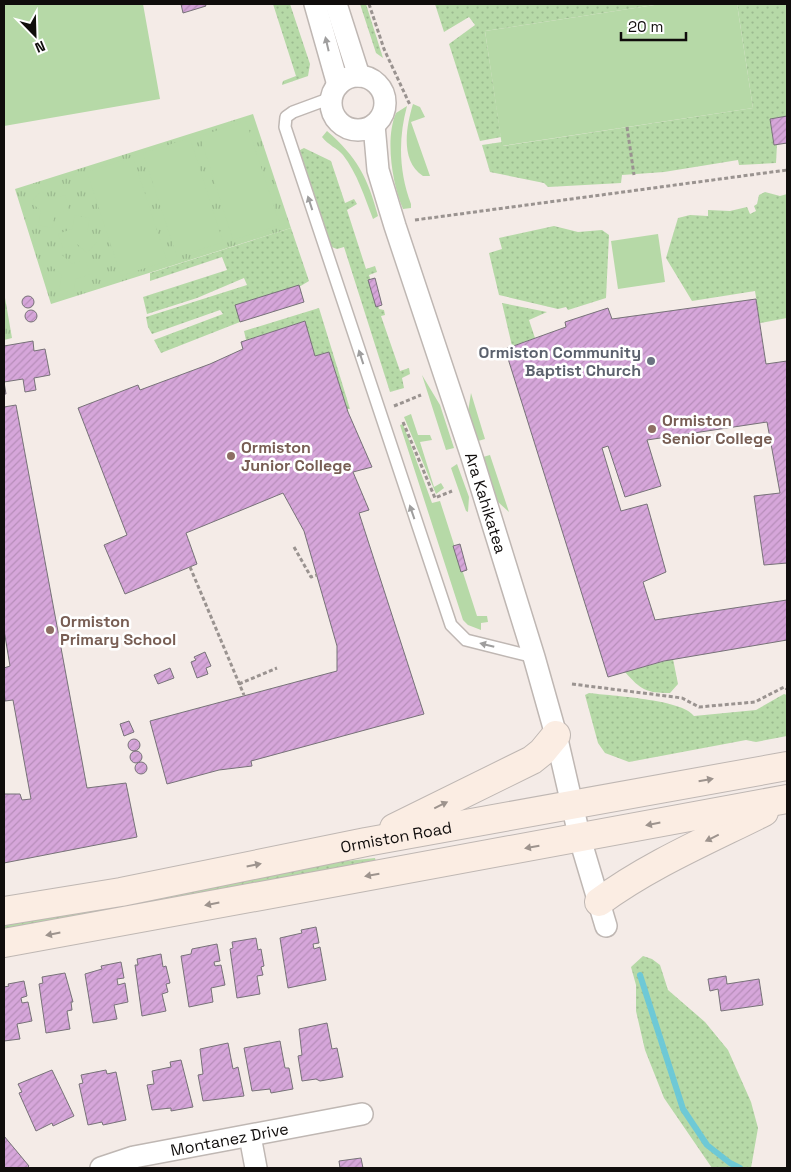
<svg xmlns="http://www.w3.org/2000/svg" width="791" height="1172" font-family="'Space Grotesk',sans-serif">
<defs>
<pattern id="grass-dots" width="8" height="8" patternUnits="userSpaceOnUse" patternTransform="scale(1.25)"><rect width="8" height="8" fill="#b6d9a7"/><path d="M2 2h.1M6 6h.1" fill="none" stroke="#9bb98f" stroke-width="1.8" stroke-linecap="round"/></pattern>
<pattern id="park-tufts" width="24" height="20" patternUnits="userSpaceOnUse" patternTransform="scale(1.25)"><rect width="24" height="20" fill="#b6d9a7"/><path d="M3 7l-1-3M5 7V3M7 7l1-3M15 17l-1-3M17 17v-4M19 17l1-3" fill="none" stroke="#9bb98f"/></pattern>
<pattern id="building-hatch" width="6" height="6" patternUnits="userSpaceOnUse" patternTransform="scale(1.25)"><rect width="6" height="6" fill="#d6a6da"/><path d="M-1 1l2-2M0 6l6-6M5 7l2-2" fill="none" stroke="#b78eba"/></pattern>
</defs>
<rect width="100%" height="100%" fill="#f4ebe7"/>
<path fill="url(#grass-dots)" d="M273,4H290L310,64L308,76L282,85L283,81L296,76Z
M360,4H366L383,58L376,53Z
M435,4H661L485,31L501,137L480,141L449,44L475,25L469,17L444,32Z
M737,4H787V116L770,119L774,145L777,144L776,163L739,165L738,160L664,172L622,175L621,183L548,187L544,183L490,172L482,145L502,142L503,146L753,108Z
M304,148L331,161L345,203L354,199L357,204L347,210L366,269L375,266L377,272L369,275L379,309L384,310L385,315L381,316L400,371L409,368L410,374L402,378L404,388L390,392L344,247L337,249L329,246L298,151Z
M765,192L780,196L787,194V318L760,323L755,291L692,301L666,258L678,218L690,215L708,216V210L730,211L747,207L750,214L756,211L754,206L757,204L759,195Z
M554,226L578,232L602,230L609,235L606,298L568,310L566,307L558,309L499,295L489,253L502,249L499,238Z
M291,228L309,281L240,322L161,353L154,340L223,314L220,310L152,334L148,327L146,317L247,285L244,278L197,298L147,314L143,297L227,270L222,257L150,281V273Z
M502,303L547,312L529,320L535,338L512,346Z
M319,308L350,409H347L329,352L315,356L305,321L246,340L244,331Z
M673,659L678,684L670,693C646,693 641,690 625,672Z
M589,693C611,696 682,699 694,716L756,710L784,694L787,695V736L756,742L746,740L629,762L605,753L598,743L585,695Z
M375,858L376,862L4,932V923L318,864Z
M643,956L652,959L660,965L668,990L705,1022L728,1050L751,1102L758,1128L751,1168H712L664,1098L645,1050L636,1011V985L631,967Z"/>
<path fill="url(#park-tufts)" d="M253,114L291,228L51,304L15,189Z
M4,292L12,338L4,340Z"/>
<path fill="#b6d9a7" d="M4,4H143L160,99L4,126Z
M661,4H737L753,108L502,146L485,31Z
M413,104L420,107L425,117L411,122L430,176H423C400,161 406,127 413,104Z
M407,106C398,139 399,172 411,204V208L403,209C392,184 385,138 396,113Z
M246,121L280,225L233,240L200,136Z
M327,131C357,157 368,178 378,216L373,219C365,198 357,173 343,155C337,148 328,145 322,137Z
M190,138L223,242L177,257L143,153Z
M133,157L167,261L121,276L87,172Z
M41,191L51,200L65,195L69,210L55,214L52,228L38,225L41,211L31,202Z
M75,215L90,218L87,232L97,242L87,253L77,244L63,248L58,234L72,229Z
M658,234L665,282L618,289L611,241Z
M62,255L72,264L85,259L90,274L76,279L73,293L59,289L62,275L51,266Z
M422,375L440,405L454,448L446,450Z
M471,393L485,439L478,441L468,412Z
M411,414L418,435H430L432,440L420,442L434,487L441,483L444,488L436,494L404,417Z
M403,424L432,503L440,501L477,616H487L488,622L481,623V630L468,625L463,620L400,425Z
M490,455L509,512L498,502L483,457Z
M457,464L469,497L468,512L466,511L451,468Z"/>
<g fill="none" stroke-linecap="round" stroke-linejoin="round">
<path stroke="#6ec9d6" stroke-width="6" d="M640,975L683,1109L707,1145L730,1163L740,1168"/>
</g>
<path fill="url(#building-hatch)" stroke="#777278" d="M181,4H205L206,6L183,13Z
M787,116V143L774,145L770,119Z
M375,278L382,305L376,307L368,280Z
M299,285L304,302L240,322L235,305Z
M22 302a6 6 0 1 1 12 0a6 6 0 1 1-12 0Z
M756,299L766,364L787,361V563L764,565L754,496L780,493L767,422L647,440L661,486L625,497L608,446L602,448L621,511L647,504L666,572L643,582L655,620L787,600V640L664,661L608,677L505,349L566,327L565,322L608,308L612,319Z
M25 316a6 6 0 1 1 12 0a6 6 0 1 1-12 0Z
M305,321L315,356L329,352L348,412L372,467L353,472L369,510L359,513L424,714L251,761L252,766L219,770L167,784L150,721L337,671V646L304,531L283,493L186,533L197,564L125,594L104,545L127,535L78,408L138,385L140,390L210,364L243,349L241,342Z
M33,341L34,351L45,349L50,375L34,378L36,390L25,392L23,379L4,382L6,394H4V346Z
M16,405L87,788L126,783L137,837L4,863V794H20L22,800L31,799L13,700L5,701L4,690V668L10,666L4,630V407Z
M460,544L467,570L461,572L453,546Z
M205,652L211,666L206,668L208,674L197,678L191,662L196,660L194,657Z
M170,668L174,678L158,684L154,675Z
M129,721L134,732L124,736L120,724Z
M128 745a6 6 0 1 1 12 0a6 6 0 1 1-12 0Z
M130 757a6 6 0 1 1 12 0a6 6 0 1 1-12 0Z
M135 768a6 6 0 1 1 12 0a6 6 0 1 1-12 0Z
M316,927L319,943L313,944L314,949L320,947L326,980L288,988L280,938L302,933L301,930Z
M256,938L258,950L261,949L264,966L261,967L263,975L257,976L260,994L237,998L230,949L233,948L232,942Z
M217,944L220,961L214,962L215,966L221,965L225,985L211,988L213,1002L189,1007L181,956L191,954L192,949Z
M161,954L163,967L166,966L170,983L166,984L168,992L162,994L166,1011L142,1016L135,965H138L137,959Z
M121,962L124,978L117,979L118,985L125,983L128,1002L114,1005L117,1019L93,1023L85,974L102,969L101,966Z
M65,973L73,1002H71L72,1010L67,1011L70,1029L46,1033L39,984L43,983L42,977Z
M726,976L727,984L759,979L763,1005L721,1011L718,989L710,991L708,979Z
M24,981L27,996L21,998L22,1003L28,1002L32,1021L17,1024L20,1039L4,1041V987L9,986L8,984Z
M327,1023L332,1049L337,1048L343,1077L320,1081L316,1079L302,1081L298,1056L302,1055L299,1029Z
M280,1041L285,1068H289L293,1089L271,1093L270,1089L252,1091L244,1048Z
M228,1043L233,1069L238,1067L244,1096L203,1101L198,1075L203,1074L200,1049Z
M181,1060L193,1107L171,1111V1108L152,1110L147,1085L154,1084L152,1071L171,1067L170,1062Z
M52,1070L74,1116L53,1126L52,1123L36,1131L19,1093L22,1092L18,1084Z
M106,1070L107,1074L116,1072L126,1120L103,1125L102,1122L88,1125L79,1084L83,1083L81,1075Z
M4,1136L29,1166L27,1168H4Z
M361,1158L363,1168H338H340L339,1161Z"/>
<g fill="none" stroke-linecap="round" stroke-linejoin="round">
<defs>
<path id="service" d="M331,98L293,112L286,117L285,127L451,625L466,640L534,657"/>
<g id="minor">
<path d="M315,4L338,85"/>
<path d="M336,4L359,76"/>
<circle cx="358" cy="103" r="27"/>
<path id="s1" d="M374,125L378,170L395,226L471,454L534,657L556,735L580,839L606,926"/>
<path d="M250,1136L256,1168"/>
<path id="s2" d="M101,1168L134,1157L362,1114"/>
</g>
<g id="secondary">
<path d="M394,828L532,760L542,752L556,735"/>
<path d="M599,902C649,865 708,840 764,812"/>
<path id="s3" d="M4,911L121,892L366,842L787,766"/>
<path d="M4,943C265,894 526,849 787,799"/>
</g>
</defs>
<use href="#service" stroke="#bfb7b3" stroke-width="14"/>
<use href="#minor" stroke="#bfb7b3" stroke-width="24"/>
<use href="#secondary" stroke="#bfb7b3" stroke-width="30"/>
<path stroke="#9a9390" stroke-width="3" stroke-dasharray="4 2.5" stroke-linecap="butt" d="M369,4L384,49L410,105
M627,127L634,175
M415,220L787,170
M394,406L421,395
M403,422L435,498L452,491
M294,547L311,577L317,575
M190,567L244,695
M239,684L277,668
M572,684L682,698L699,707L755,702L784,687L787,689"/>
<use href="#service" stroke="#fff" stroke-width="11"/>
<use href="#minor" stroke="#fff" stroke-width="21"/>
<use href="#secondary" stroke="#fbede3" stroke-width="28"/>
</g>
<defs><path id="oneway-solid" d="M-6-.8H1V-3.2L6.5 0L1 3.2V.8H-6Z" transform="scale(1.25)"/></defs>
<g fill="#9f9e9e">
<use href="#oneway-solid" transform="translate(327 44) rotate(-103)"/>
<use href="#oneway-solid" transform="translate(310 203) rotate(-108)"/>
<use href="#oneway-solid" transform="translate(361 357) rotate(-108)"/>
<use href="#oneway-solid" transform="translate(412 512) rotate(-109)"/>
<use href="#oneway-solid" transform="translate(487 645) rotate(-166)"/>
</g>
<g fill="#9d938d">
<use href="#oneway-solid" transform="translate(706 780) rotate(-10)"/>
<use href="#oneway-solid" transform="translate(441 805) rotate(-26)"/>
<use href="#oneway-solid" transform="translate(653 824) rotate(169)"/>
<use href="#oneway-solid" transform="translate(712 838) rotate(154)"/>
<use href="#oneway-solid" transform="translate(532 847) rotate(170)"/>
<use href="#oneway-solid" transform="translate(254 865) rotate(-11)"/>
<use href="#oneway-solid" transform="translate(372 875) rotate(170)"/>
<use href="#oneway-solid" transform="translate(212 904) rotate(169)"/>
<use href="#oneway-solid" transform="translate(53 934) rotate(169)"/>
</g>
<circle fill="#6b7280" stroke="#fff" stroke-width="2" cx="651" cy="361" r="5"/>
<g fill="#8d6e63" stroke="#fff" stroke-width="2">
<circle cx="652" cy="429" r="5"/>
<circle cx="231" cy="456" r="5"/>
<circle cx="50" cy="630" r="5"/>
</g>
<g text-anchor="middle" stroke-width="5" stroke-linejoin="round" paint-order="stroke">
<g font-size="16" font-weight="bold" fill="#5b616d" stroke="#fff" text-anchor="end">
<text x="641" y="358">Ormiston Community<tspan x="641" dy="18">Baptist Church</tspan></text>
</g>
<g font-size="16" font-weight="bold" fill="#785e54" stroke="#fff" text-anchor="start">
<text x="662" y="426">Ormiston<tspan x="662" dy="18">Senior College</tspan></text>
<text x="241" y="453">Ormiston<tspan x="241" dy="18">Junior College</tspan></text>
<text x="60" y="627">Ormiston<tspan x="60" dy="18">Primary School</tspan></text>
</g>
<g font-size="16" fill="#100d0c" stroke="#fff">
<text dy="6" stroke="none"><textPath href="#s1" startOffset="395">Ara Kahikatea</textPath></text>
<text dy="6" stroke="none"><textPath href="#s3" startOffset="399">Ormiston Road</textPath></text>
<text dy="6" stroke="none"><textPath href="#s2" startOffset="132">Montanez Drive</textPath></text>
</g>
</g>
<rect width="791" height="1172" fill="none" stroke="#100d0c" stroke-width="10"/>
<g transform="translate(35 35) rotate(157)" stroke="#ffffff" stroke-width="4" paint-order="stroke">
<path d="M0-4L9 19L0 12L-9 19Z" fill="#100d0c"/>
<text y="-8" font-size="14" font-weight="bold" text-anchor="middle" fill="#100d0c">N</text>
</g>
<path d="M621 32v8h65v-8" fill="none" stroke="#100d0c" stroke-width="2.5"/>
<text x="628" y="32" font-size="15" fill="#100d0c" stroke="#ffffff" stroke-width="4" paint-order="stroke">20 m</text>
</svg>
